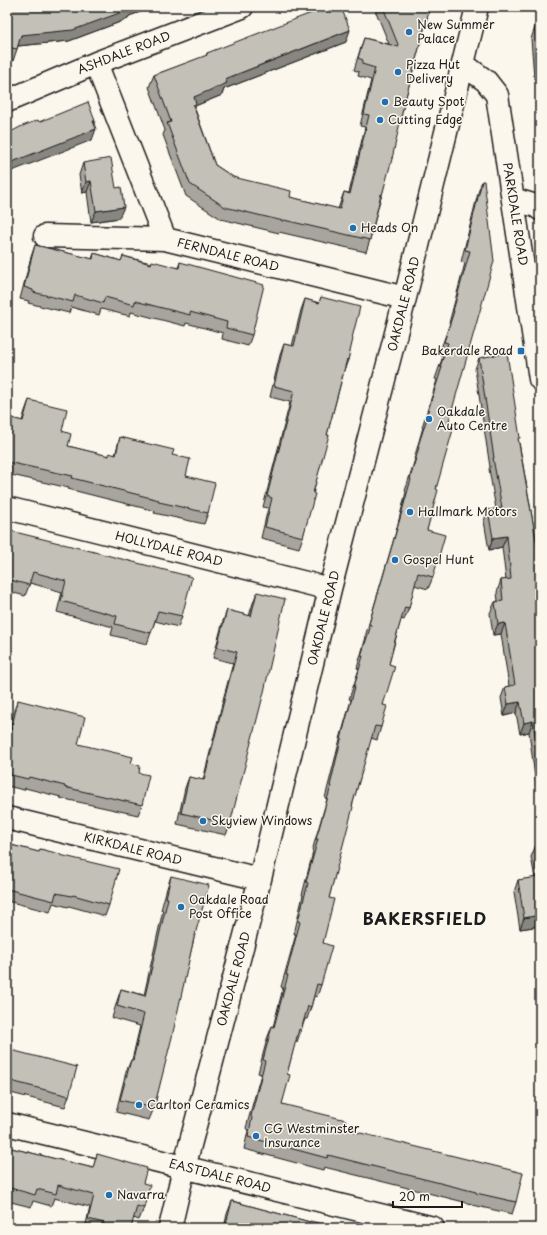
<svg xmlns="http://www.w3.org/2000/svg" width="547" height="1235" font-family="'Playpen Sans',sans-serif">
<rect width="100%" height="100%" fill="#fbf7ec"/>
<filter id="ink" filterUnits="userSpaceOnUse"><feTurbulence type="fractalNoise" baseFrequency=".025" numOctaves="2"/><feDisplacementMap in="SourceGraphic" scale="8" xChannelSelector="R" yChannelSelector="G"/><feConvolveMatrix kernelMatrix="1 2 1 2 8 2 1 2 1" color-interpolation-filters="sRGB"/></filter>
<g filter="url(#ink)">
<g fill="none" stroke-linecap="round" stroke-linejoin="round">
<defs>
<path id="minor" d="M96,63L165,239L405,298
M463,64L486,81L497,95L540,379
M7,101L96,63L242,7
M513,199L536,206L540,209
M45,236L165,239
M7,508L330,589
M7,818L260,879
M7,1124L433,1228
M170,1228L184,1168L260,879L330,589L405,298L477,7"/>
</defs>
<use href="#minor" stroke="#1c1c1c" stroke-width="25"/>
<use href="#minor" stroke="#fbf7ec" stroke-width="22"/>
</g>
<path fill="#a8a59e" stroke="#1c1c1c" d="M7,7H154L129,16L128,19L69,41L18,46L13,61L7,59Z
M374,7H430L404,104L382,195L379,204L370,240L366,252L279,232V233L221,219L186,196L163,135L165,130L149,87L154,75L206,56L207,53L346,42L224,89L222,95L195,106V109L215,165L233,177L290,197L338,209L344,192L349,193L365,127L360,126L371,80L358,76L359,72L354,70L360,50L364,38L389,44Z
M540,17V108L536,77H534L531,39L535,27Z
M83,163L119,218L91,222L87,192L82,193L79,175Z
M482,181L448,424L436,489L427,530L433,577L428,589L414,585L409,608L404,620L401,619L389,664L383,705L381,727L377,740L371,738L352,806L329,898L323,943L321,985L317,997L314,996L311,1007L307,1019H305L297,1042H295L287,1074L282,1104L344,1129L516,1202L512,1214L472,1205V1204L324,1167L323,1170L244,1149L248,1131L246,1128L261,1074L258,1073L267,1039L272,1026L273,1027L283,988L281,987L296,934H294L303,895H302L313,852L312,851L327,799L325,798L340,739L351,700L349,699L359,669L357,668L366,637H365L395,535L406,492L405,491L415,459H414L423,427H422L437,380L435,379L443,356L439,354L450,323H449L465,263L461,262L478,193Z
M35,245L92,259L94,253L121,261L123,256L151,263L178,268L180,262L252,335L248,346L222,339L223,333L186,323L185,326L131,312L130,316L101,309L99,315L71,307L69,313L28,303L29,301L20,299L31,257Z
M321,297L352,338L348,360L344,371L327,435L303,537L299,548L261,538L268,508L263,507L290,402L270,397L280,355L284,344L292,346L301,310L305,299L319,303Z
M479,358L519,442L540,562V806L536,785L529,732L520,734L516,713L504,716L501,698L505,687L509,686L501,634L493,635L490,613L495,602L498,601L497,592L501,580H506L502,547L489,550L484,521L488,510L496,509L489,469L490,467L475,369Z
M29,400L62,431L68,446L108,456L115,455L120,437L172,455L186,476L208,513L204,524L154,513L155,511L68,489L69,488L7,474V417L22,421L25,411Z
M7,530L182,616L178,627L155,621L147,644L111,635L113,627L57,612L62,592L30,583L25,596L7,591Z
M257,592L230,824L226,835L177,824L185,788L189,777L203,780L224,696L233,663L213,658L223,621L227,610L249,616L253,603Z
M18,700L78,744L131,763L139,773L142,805L138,815L60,798L61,797L25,788L24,790L7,786V734L9,735L14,710Z
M7,844L38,852L40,849L60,855L109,905L105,916L69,906L68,907L53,903L50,912L7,901Z
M536,845H540V926L520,929L514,892L518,880L535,878L531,857Z
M171,876L194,938L154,1108L149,1120L116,1112L126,1072L131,1060H132L140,1026L112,1018L117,1001L121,989L144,995L163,910H161L167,888Z
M7,1049L69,1096L65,1107L7,1092Z
M7,1147L93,1168L97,1154L143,1183L144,1208L139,1220L133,1218L131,1228H85L90,1207L54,1198L51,1206L33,1201L31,1207L7,1201Z
M232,1201L310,1222L341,1228H224L227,1214Z"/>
<path fill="#888681" stroke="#1c1c1c" d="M131,7H154L129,16L128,19L69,41L17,46L21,35Z
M350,30L346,42L224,89L222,95L195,106L192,116L194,97L225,79Z
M538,66H540L536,77H534Z
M93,121H95L91,131L96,129L92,140L7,173V164Z
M91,181L87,192L82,193L86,182Z
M124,207L119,218L91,222L96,211Z
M507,536L502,547L489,550L493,538Z
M505,623L501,634L493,635L498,624Z
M520,702L516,713L504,716L508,704Z
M533,721L529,732L520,734L524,723Z
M540,915V926L520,929L524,918Z"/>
<path fill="#c3c0b8" stroke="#1c1c1c" d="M7,7H132L133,8L73,30L21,35L17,49L7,47Z
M327,7H341L350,30L225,79L227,83L194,97L196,104L193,105L215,165L233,177L291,191L290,197L340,209L344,192L350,194L369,115L364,114L375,68L362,64L363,60L358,58L364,38L399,47L383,7H430L404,104L392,159L382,195L381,194L370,240L284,220L283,221L225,207L190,184L167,123L171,122L154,75L207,55V53Z
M540,17V67V66H538L535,27Z
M88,102L95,121H93L96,129L7,164V134L20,127L38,120L39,122Z
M111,158L116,188L121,187L124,207L96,211L91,181L86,182L83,163Z
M482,181H484L494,261L448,424L454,426L436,489L438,490L427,530L445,535L433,577L418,573L409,608L405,607L395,640L389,664L395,666L383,705L387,706L381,727L375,726L352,806L353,807L329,898L334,899L323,943L332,946L321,985L317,984L311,1007L308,1006L301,1030L299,1029L287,1074L290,1075L282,1104L346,1120L344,1129L523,1173L516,1202L476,1193V1192L328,1155L327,1158L248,1137L252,1118L251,1116L265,1061L263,1060L272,1026L274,1027L288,975H286L300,922L298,921L308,883L306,882L318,839H316L331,786H330L344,727L355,687H354L363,656H361L371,625L369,624L399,522L411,479H410L419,447L418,446L428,415L427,414L442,367H440L448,343L444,342L454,311H453L470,251L465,250Z
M35,245L93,259L94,253L121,261L123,256L151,264L152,261L179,268L180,262L264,285L252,335L226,328L227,322L190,312V315L135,301L134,305L105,297L103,303L75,295L73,302L33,292V290L24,287Z
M321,297L360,307L352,338L353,339L348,360L347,359L327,435H329L313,493L315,494L303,537L265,527L272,498L267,496L294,391L274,386L284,344L294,346L305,299L319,303Z
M507,353L520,438H518L540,562V772L533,721L524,723L520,702L508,704L505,687L515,685L505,623L498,624L495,602L503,601L501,580L511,579L507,536L493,538L488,510L502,508L493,458H494L479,358Z
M29,400L67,409L62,431L71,434L68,446L109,456V453L116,455L120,437L174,450L172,455L190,459L186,476L215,483L208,513L159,502V500L72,478L73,476L7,462V417L23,421Z
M7,530L75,547L192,577L182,616L158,611L151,633L115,624L117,616L61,601L66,581L33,572L29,585L10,580L9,584H7Z
M257,592L285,599L264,692L230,824L181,813L189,777L204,780L228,685L237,652L217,647L227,610L251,616Z
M18,700L85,717L78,744L133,757L131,763L140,766L139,773L149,775L142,805L64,787L65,786L29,777L28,779L7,774V734L10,735Z
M7,844L39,852L40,849L60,854V855L119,869L109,905L73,895L72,896L56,893L54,901L7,889Z
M536,845H540V872Z
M540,874V915L524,918L518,880L538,877V875Z
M171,876L209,885L194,938L172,1037L154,1108L120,1100L131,1060H133L144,1014L117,1006L121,989L145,996L168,898H166Z
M7,1049L77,1067L69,1096L7,1080Z
M7,1147L93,1168L97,1154L147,1168L143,1183L150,1185L144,1208L137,1206L131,1228H102L104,1223L88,1219L94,1195L58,1185L56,1194L37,1189L35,1195L7,1187Z
M232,1201L310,1222V1221L341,1228H225Z"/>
</g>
<g fill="#1f6fb2" stroke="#fbf7ec" stroke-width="1.5">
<circle cx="409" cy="32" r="4"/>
<circle cx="398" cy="72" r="4"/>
<circle cx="385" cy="102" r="4"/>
<circle cx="380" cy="120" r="4"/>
<circle cx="353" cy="228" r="4"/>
<rect x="517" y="347" width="8" height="8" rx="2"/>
<circle cx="429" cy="419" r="4"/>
<circle cx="410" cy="512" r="4"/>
<circle cx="395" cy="560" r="4"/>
<circle cx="203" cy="821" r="4"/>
<circle cx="181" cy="907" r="4"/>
<circle cx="139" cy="1105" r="4"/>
<circle cx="256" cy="1136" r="4"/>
<circle cx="109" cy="1195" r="4"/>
</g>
<g text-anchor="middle" stroke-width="3" stroke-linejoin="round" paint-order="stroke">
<g font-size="12" fill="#1c1c1c" stroke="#fbf7ec" text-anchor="start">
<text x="417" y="29">New Summer<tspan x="417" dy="14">Palace</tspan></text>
<text x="406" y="69">Pizza Hut<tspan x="406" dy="14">Delivery</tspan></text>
<text x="393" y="106">Beauty Spot</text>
<text x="388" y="124">Cutting Edge</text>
<text x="361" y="232">Heads On</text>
<text x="513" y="355" text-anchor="end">Bakerdale Road</text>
<text x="437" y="416">Oakdale<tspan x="437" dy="14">Auto Centre</tspan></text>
<text x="418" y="516">Hallmark Motors</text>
<text x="403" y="564">Gospel Hunt</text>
<text x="211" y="825">Skyview Windows</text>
<text x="189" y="904">Oakdale Road<tspan x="189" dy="14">Post Office</tspan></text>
<text x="147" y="1109">Carlton Ceramics</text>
<text x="264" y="1133">CG Westminster<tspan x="264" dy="14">Insurance</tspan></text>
<text x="117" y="1199">Navarra</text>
</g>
<g font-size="12" fill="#1c1c1c" stroke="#fbf7ec">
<text transform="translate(124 53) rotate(-21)" y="4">ASHDALE ROAD</text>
<text transform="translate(515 214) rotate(81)" y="4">PARKDALE ROAD</text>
<text transform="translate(228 255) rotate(14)" y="4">FERNDALE ROAD</text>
<text transform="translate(404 304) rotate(-76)" y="4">OAKDALE ROAD</text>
<text transform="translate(169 549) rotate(14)" y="4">HOLLYDALE ROAD</text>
<text transform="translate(324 618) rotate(-76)" y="4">OAKDALE ROAD</text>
<text transform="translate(133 849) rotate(14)" y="4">KIRKDALE ROAD</text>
<text transform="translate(234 979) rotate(-75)" y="4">OAKDALE ROAD</text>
<text transform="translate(220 1176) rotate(14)" y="4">EASTDALE ROAD</text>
</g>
<g font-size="16" font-weight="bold" letter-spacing="1" fill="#1c1c1c" stroke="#fbf7ec">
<text x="425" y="925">BAKERSFIELD</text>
</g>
</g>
<rect width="547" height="1235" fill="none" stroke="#fbf7ec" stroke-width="24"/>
<rect x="12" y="12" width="523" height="1211" fill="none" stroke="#1c1c1c" stroke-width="1.5" filter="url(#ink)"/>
<path d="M393 1201v6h69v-6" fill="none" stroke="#1c1c1c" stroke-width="2"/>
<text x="399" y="1201" font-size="12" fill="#1c1c1c" stroke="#fbf7ec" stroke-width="3" paint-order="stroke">20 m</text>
</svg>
